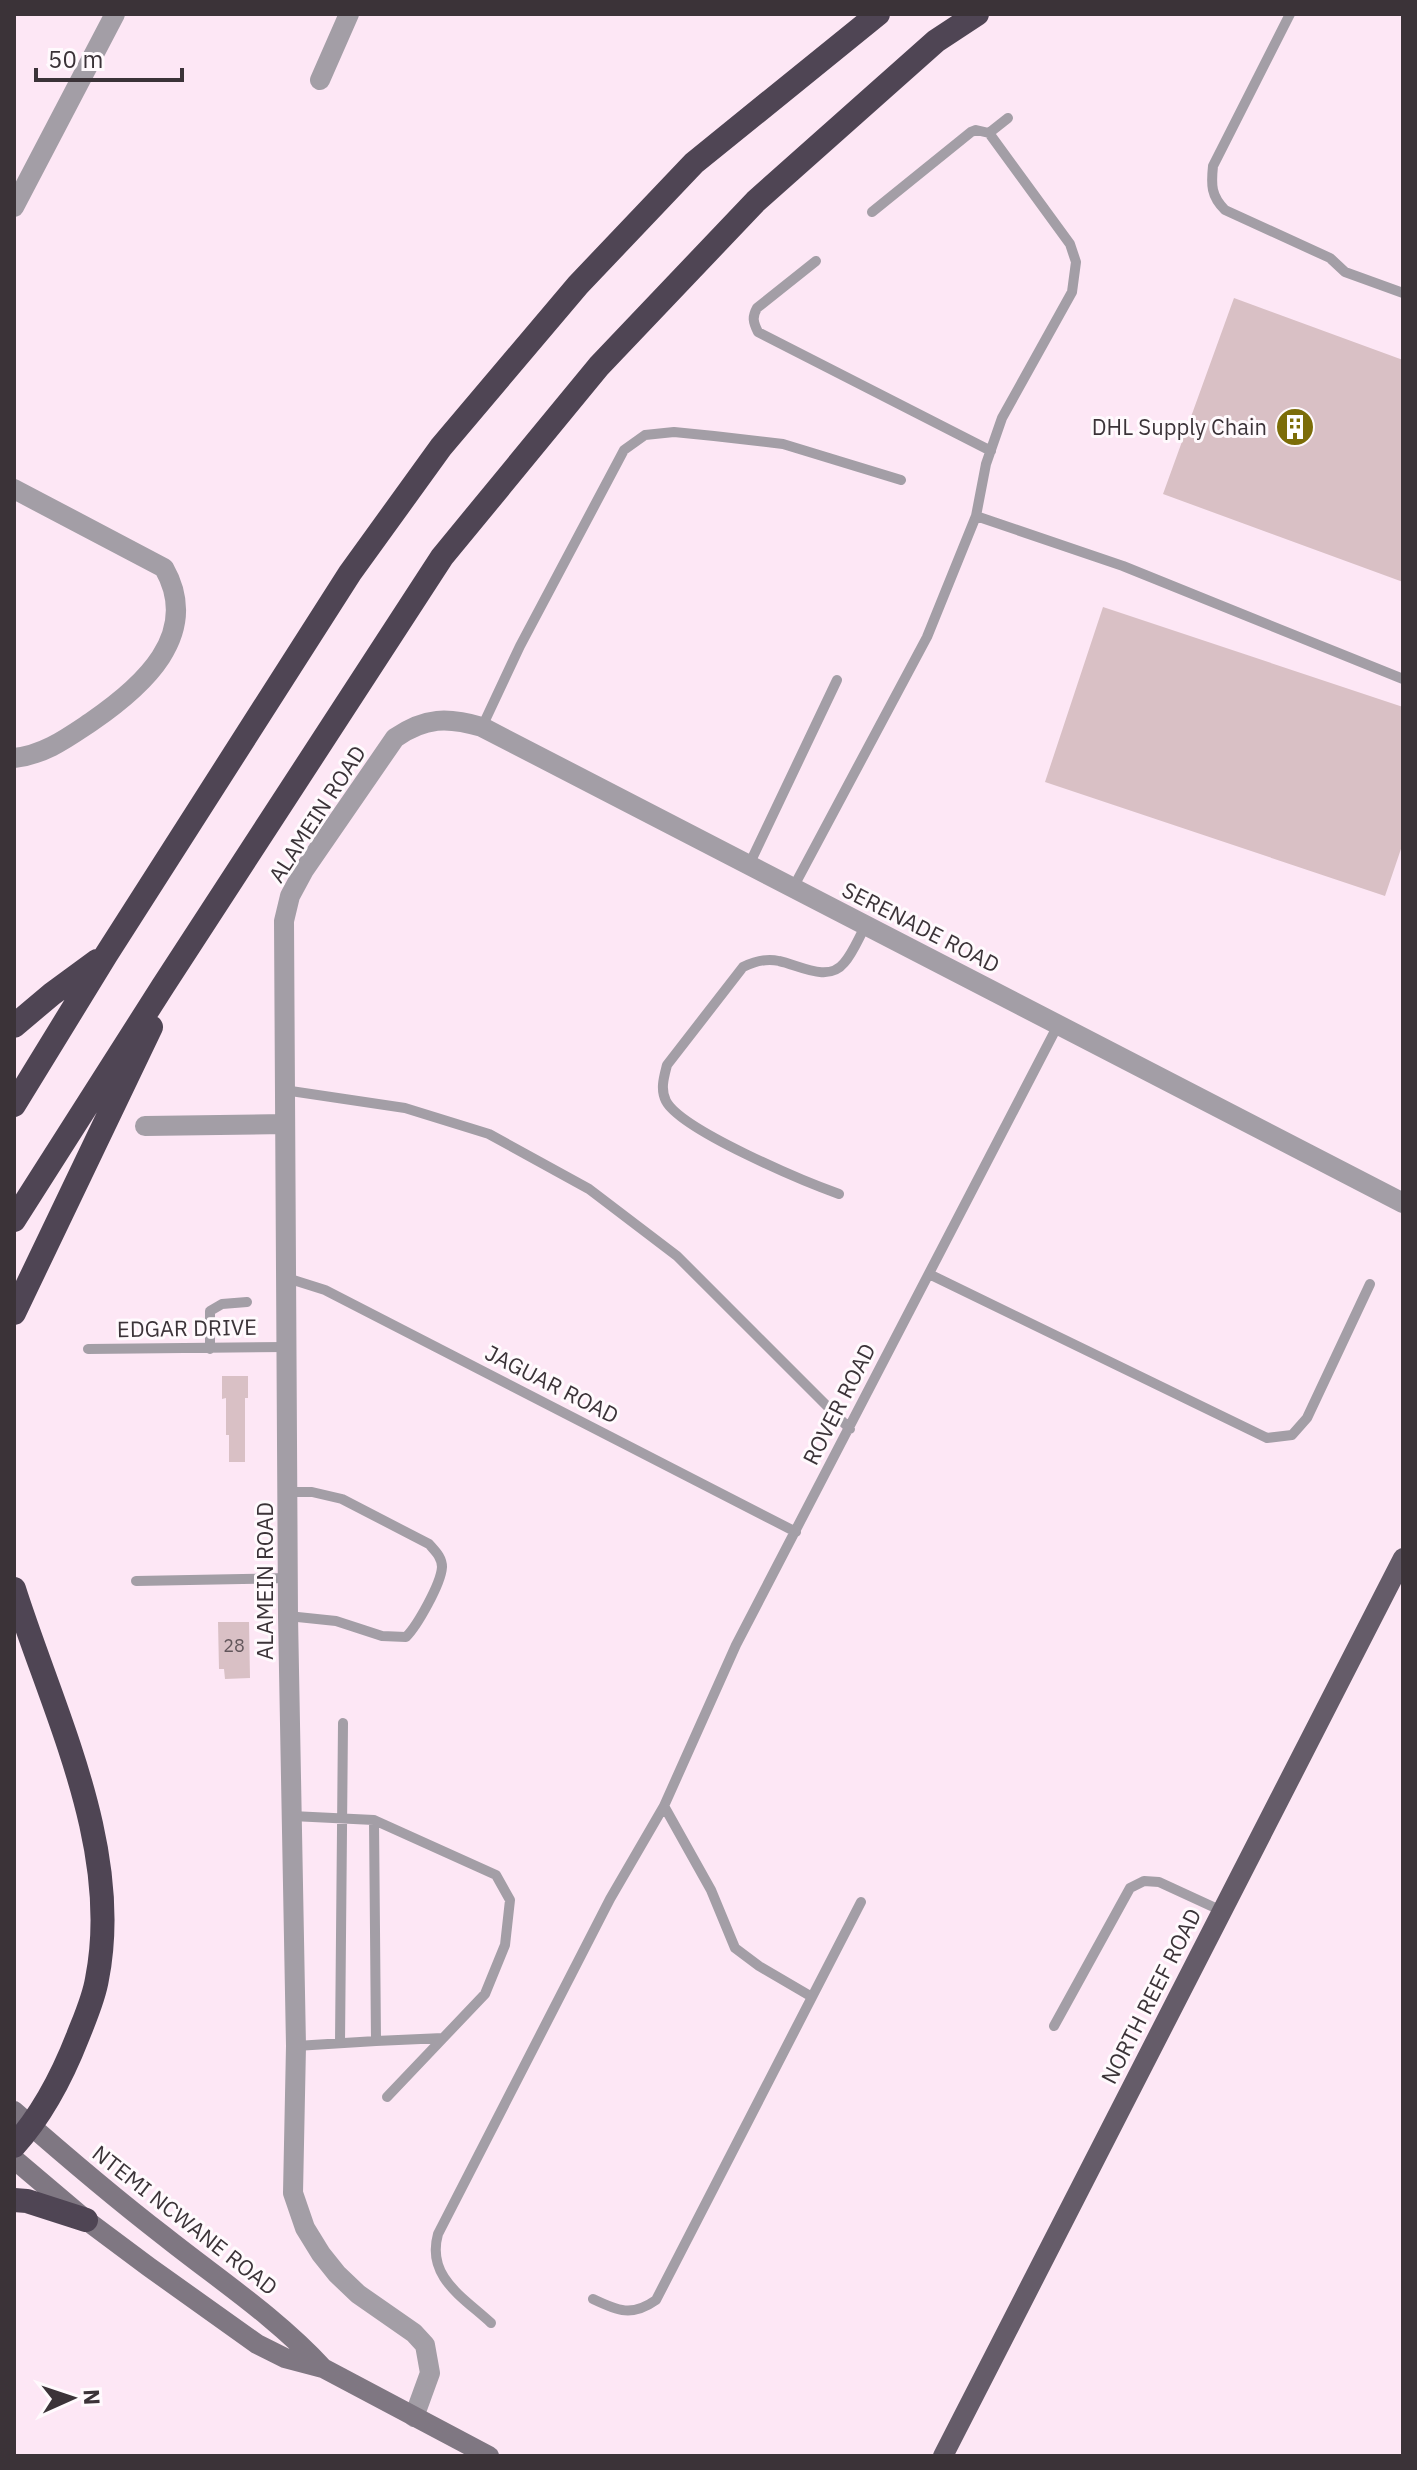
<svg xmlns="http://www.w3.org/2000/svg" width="1417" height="2470" font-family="'IBM Plex Sans',sans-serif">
<rect width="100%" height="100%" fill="#fde7f5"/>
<path fill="#d9c0c5" d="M1234,298L1403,360V582L1163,494Z
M1103,607L1403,707V843L1385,896L1045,782Z
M222,1376H248V1398H245V1462H229V1435H226V1398L222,1399Z
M218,1622H249L250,1678L225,1679L224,1669H219Z"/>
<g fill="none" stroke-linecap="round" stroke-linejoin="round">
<path stroke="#a39ea6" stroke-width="10" d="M1290,14L1213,166C1211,185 1211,196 1225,210L1330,258L1345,272L1403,293
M872,212L971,132L976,130L989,133L1008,118
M816,261L757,308C752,317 753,322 758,332L991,451
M976,516L1123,566L1403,679
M482,727L520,646L624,450L645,435L674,432L714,436L783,444L901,480
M749,865L837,680
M793,888L927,637L976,516L986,464L1002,418L1072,292L1076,262L1070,244L989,133
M284,1090L405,1108L489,1134L589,1189L677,1256L850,1429
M839,1194C805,1182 681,1130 666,1101C660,1089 664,1077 667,1065L743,967C755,961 766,958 779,961C799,965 828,983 844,963C853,953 859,937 866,925
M929,1274L1267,1438L1292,1435L1307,1418L1370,1284
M287,1278L325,1290L796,1532
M88,1349L287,1347
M210,1349V1311L222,1304L247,1302
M136,1581L288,1578
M288,1616L336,1621L382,1636L406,1637C417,1626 441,1584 442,1567C442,1557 435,1551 429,1544L342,1499L312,1492H288
M664,1806L711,1890L735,1948L759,1966L812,1997L861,1902
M292,1816L374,1820L496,1875L510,1900L505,1945L485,1994L387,2097
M1054,2026L1130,1888L1144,1881L1159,1882L1222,1911
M376,2041L443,2038
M340,2043L343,1723
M296,2046L376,2041L374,1820
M593,2299C618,2311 632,2317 656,2300L812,1997
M491,2323C463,2297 426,2277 438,2234L610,1899L664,1806L736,1645L1058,1025"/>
<path stroke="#a39ea6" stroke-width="20" d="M320,80L349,14
M14,207L115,14
M14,489L164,568C202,635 142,687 91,722C67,738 44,755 14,758
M145,1126L285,1124
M414,2417L430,2373L425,2345L414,2333L358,2294L337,2274L321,2254L305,2228L293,2193L296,2046L288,1616L284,921L290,896L304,870L395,738C425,717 448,717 482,727L1403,1203"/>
<path stroke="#7f7782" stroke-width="20" d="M14,2111C63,2154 112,2196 164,2236C218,2279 276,2317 323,2368
M14,2159L86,2220L149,2267L257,2344L285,2358L323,2368L489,2456"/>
<path stroke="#655c69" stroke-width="20" d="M943,2456L1403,1558"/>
<path stroke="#4f4554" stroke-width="24" d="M14,1026L52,994L97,961
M14,1105L106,955L350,573L441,447L578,285L694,163L878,14
M14,1220L163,986L442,557L599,366L756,201L936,41L977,14
M14,1313L151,1027
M14,1589C53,1712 123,1848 97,1979C94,1998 85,2018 78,2036C62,2077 43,2114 14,2146
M14,2200L27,2201L86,2220"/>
</g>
<defs>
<symbol id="building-disc" viewBox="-11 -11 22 22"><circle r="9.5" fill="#7c6d08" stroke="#fffafd"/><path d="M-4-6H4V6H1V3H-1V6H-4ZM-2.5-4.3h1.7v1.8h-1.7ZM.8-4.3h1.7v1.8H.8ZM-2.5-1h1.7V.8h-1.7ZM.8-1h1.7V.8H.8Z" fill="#fff"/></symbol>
</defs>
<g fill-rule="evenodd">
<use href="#building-disc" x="1273" y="405" width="44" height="44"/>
</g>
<g text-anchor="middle" stroke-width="6" stroke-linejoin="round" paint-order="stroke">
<g font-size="18" fill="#62565b">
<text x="234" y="1652">28</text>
</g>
<g font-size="22" fill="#3b3338" stroke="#fffafd" text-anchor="end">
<text x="1267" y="435">DHL Supply Chain</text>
</g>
<g font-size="22" fill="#3b3338" stroke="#fffafd">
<text transform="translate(317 814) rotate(-57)" y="8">ALAMEIN ROAD</text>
<text transform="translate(921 927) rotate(27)" y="8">SERENADE ROAD</text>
<text transform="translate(187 1328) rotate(-1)" y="8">EDGAR DRIVE</text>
<text transform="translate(552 1384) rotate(27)" y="8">JAGUAR ROAD</text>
<text transform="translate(839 1404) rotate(-63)" y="8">ROVER ROAD</text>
<text transform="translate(265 1581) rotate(-90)" y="8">ALAMEIN ROAD</text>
<text transform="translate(1151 1996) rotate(-63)" y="8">NORTH REEF ROAD</text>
<text transform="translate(185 2220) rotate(38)" y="8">NTEMI NCWANE ROAD</text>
</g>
</g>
<rect width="1417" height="2470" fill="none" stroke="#3b3338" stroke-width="32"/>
<g transform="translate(72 2398) rotate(87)" stroke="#fffafd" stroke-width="6" paint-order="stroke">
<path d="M0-6L14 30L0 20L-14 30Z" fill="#3b3338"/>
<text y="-12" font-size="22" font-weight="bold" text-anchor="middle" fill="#3b3338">N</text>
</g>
<path d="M36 68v12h146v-12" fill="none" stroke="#3b3338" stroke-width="4"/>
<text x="48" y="68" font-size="24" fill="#3b3338" stroke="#fffafd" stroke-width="6" paint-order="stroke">50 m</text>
</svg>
